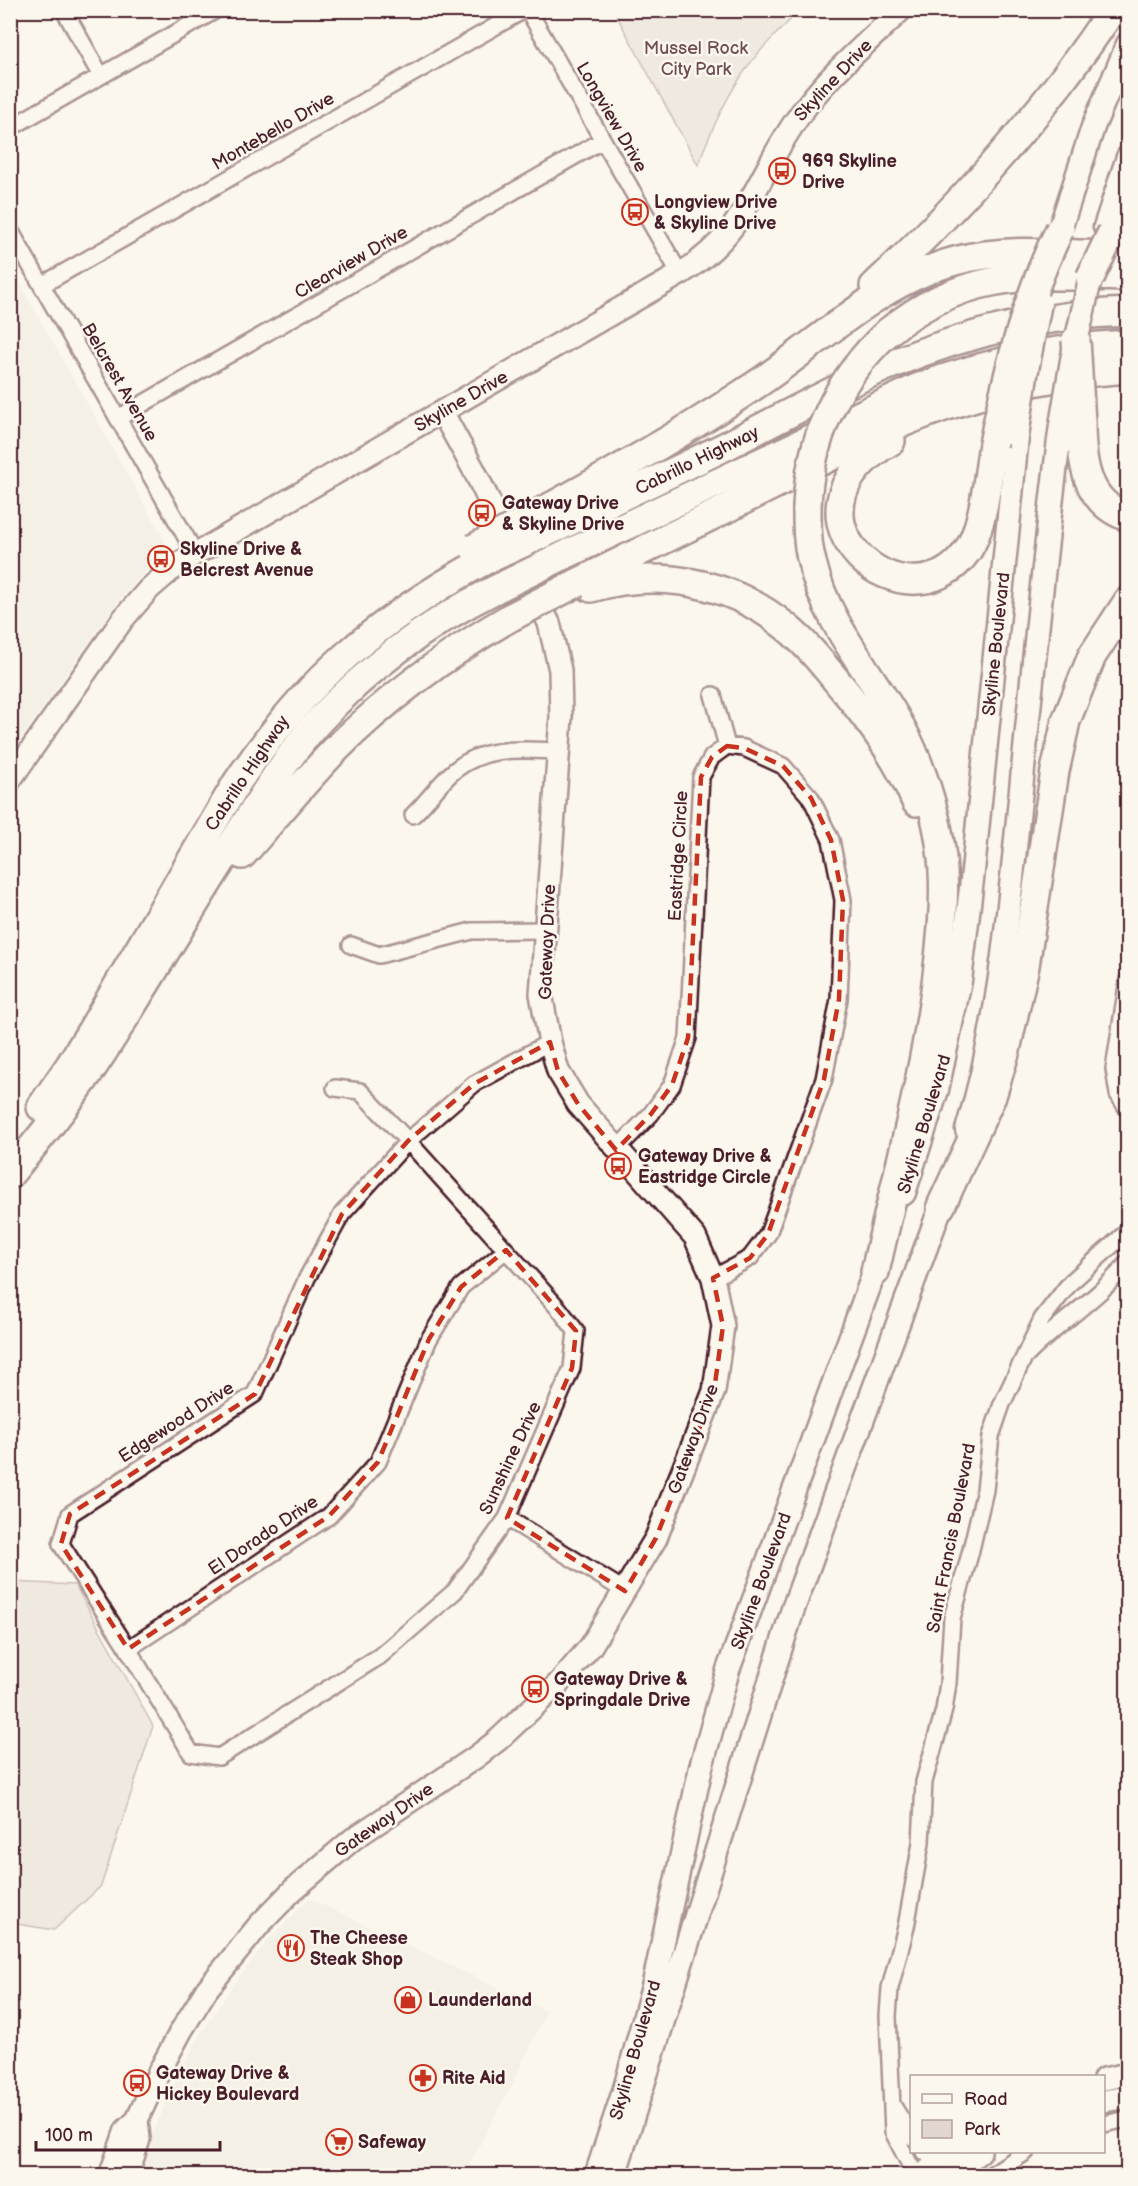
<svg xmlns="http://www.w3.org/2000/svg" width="1138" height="2186" font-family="'Balsamiq Sans',sans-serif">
<rect width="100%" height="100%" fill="#fbf7ec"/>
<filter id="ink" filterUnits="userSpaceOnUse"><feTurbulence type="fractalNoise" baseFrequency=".0167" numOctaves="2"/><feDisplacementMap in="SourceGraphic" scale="12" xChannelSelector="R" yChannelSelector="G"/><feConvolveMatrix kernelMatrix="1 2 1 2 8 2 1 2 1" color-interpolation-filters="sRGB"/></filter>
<g filter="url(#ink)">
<path fill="#eee7de" d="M10,266L169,548L168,553L143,574L115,605L11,753Z
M309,1898L547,2011L514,2081L464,2175L137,2176L157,2123L177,2078L200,2035L233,1985L268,1940Z"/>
<path fill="#e2d7d0" stroke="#967b7e" stroke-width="1.5" d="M614,11H799C782,29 763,45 749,65C726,96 711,130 698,165Z
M11,1582L75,1585L153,1726L101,1886L54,1930L11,1923Z"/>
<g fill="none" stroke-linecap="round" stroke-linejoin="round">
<defs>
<path id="street" d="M64,10L101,76
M528,10L680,274
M10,128L216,10
M10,230L195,553
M42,285L524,10
M118,418L603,140
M713,695L727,746
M413,815C428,801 440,782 455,770C486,745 522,750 559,751
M351,945L379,955L472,931L546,930
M1128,979L1114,1069L1118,1094L1128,1110
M335,1088L360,1091L408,1141L560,1310L576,1331L572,1368L507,1518L455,1591L380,1656L219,1757L191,1753L128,1649L61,1544L70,1514L255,1394L307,1278L342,1214L408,1141L474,1084L550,1042
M616,1150L651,1114L672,1085L688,1038L701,777L712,757L727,746L744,748L783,766L811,798L831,840L843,900L839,999L824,1079L768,1234L750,1258L713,1278
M1028,1354C1059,1322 1100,1298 1128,1262
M507,1518L625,1591
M128,1649L329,1516L378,1462L429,1339L461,1287L506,1250
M893,2106L912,2137
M1104,2124L1128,2119
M925,2152L944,2167
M918,2176L910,2165L893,2132L888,2016L890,1988L906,1927L921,1843L924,1782L944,1710L948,1683L952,1618L970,1554L985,1490L991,1436L1002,1404L1042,1319L1070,1283L1128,1231
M989,2176L1026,2152"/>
<path id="secondary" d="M10,780L123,619L149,589L178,564L680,274C750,231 755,177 799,116C827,76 866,44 901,10
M1104,2079L1128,2074
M1104,2101L1128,2097
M110,2176L126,2130L137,2120L159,2072L181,2031L207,1989L259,1925L293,1890L353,1839L476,1757L498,1740L558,1684L591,1646L656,1538L714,1391L723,1326L713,1278L695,1237L578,1104L558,1071L550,1042L541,994L561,717L560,670L549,623L474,470L442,412
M127,2176L139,2139L137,2120
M921,2176L951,2152
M948,2176L980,2152"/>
<path id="primary" d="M1105,227L1128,157
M1060,229L1093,127L1128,44
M967,1130C999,1026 1008,917 1019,809C1032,681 1044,552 1061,425
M904,1193L937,1090L960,981L973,871L1017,437
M596,2176L625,2088L654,1983L701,1767L728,1670L880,1257
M614,2176L793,1609L947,1190"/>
<path id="highway" d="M1112,232L1128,200
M874,286C964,202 1044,113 1112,10
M888,332C964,269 1035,275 1128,277
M1081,422C1081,460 1085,503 1128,517
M891,441C763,516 909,637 968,550C984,526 988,474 993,444
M552,506C624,467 695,426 763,380C825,337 881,281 955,261C1007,246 1074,255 1128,256
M807,508C807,526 807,544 812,562C829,636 890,691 917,761C931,796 941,834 943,871C945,906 941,941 937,975C925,1075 897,1173 875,1272
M558,527C612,501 665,476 718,450C774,422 828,391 885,367C962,334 1044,314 1128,312
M567,554L917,388C985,363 1055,347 1128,344
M577,583L864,440C946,401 1037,375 1128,369
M591,588C658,568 731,582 785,626C810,646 830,673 850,697C876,730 900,763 916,802
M242,855C272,821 301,785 333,752C387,698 445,655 511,617
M41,1107L70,1065L91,1031L236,784C305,681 374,622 482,562
M10,1174C42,1136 74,1097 101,1055C142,992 180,926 221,862C251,815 279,766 316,724C367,668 428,623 496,589
M941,1206L992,1096L1006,1050L1025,966L1055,771L1066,721L1092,656L1128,601"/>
</defs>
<use href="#street" stroke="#4a1f2b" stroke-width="20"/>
<use href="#secondary" stroke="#4a1f2b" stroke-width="26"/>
<use href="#primary" stroke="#4a1f2b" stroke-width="27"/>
<use href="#highway" stroke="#4a1f2b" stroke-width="32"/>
<use href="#street" stroke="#fbf7ec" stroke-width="15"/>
<use href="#secondary" stroke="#fbf7ec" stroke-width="21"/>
<use href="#primary" stroke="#fbf7ec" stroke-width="22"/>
<use href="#highway" stroke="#fbf7ec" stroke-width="27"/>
<defs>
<path id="primary-bridge" d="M1061,425L1072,360L1094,262
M1017,437L1026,375L1040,303"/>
<path id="highway-bridge" d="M1090,278L1112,232
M1076,340L1081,422
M993,444C1008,369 1026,298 1060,229
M807,508C809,439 837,379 888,332
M474,548L552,506
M482,562L558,527
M496,589L567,554
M511,617L577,583"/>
</defs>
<use href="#primary-bridge" stroke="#4a1f2b" stroke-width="27" stroke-linecap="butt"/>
<use href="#highway-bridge" stroke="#4a1f2b" stroke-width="32" stroke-linecap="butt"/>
<use href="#primary-bridge" stroke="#fbf7ec" stroke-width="22"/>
<use href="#highway-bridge" stroke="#fbf7ec" stroke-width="27"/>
</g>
</g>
<path d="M0 0H1138V2186H0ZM727,746L744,748L783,766L811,798L831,840L843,900L839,999L824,1079L768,1234L750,1258L713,1278L723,1326L714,1391L656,1538L625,1591L507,1518L572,1368L576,1331L506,1250L461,1287L429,1339L378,1462L329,1516L128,1649L61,1544L70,1514L255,1394L342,1214L408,1141L474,1084L550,1042L558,1071L578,1104L616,1150L651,1114L672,1085L688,1038L701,777L712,757Z" fill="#fbf7ec" fill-opacity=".55" fill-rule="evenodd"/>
<path fill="none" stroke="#c8321e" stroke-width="4.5" stroke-dasharray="12 8" stroke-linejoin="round" d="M727,746L744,748L783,766L811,798L831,840L843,900L839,999L824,1079L768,1234L750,1258L713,1278L723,1326L714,1391L656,1538L625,1591L507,1518L572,1368L576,1331L506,1250L461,1287L429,1339L378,1462L329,1516L128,1649L61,1544L70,1514L255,1394L342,1214L408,1141L474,1084L550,1042L558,1071L578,1104L616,1150L651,1114L672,1085L688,1038L701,777L712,757Z"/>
<defs>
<symbol id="bus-ring" viewBox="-11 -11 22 22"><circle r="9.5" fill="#fbf7ec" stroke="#c8321e" stroke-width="1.5"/><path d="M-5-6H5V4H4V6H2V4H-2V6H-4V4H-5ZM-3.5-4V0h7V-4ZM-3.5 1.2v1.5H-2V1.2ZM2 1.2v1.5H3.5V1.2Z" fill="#c8321e"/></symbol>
<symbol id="restaurant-ring" viewBox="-11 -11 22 22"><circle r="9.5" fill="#fbf7ec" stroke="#c8321e" stroke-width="1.5"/><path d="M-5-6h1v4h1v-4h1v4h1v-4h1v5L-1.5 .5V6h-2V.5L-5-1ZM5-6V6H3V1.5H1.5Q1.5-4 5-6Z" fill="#c8321e"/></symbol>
<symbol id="shop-ring" viewBox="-11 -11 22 22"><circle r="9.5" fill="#fbf7ec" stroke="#c8321e" stroke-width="1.5"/><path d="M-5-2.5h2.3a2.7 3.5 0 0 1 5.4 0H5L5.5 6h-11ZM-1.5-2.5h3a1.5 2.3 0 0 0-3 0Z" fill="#c8321e"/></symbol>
<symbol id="pharmacy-ring" viewBox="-11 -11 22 22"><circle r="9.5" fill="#fbf7ec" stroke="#c8321e" stroke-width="1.5"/><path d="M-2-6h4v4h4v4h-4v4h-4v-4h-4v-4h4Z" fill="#c8321e"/></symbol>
<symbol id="supermarket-ring" viewBox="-11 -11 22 22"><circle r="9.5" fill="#fbf7ec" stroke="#c8321e" stroke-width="1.5"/><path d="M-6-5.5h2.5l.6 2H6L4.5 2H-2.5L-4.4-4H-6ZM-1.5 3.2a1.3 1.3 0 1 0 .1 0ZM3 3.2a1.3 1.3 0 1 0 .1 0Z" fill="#c8321e"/></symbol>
</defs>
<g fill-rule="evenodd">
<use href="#bus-ring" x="767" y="156" width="30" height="30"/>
<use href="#bus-ring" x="620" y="197" width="30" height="30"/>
<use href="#bus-ring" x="467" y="498" width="30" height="30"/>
<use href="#bus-ring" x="146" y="544" width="30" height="30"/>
<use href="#bus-ring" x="603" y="1151" width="30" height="30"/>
<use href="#bus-ring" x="520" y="1674" width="30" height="30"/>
<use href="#restaurant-ring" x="276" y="1933" width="30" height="30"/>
<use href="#shop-ring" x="393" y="1985" width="30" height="30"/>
<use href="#pharmacy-ring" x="408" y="2063" width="30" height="30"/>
<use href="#bus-ring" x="122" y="2068" width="30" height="30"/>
<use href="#supermarket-ring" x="324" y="2127" width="30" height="30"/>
</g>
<g text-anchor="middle" stroke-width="5" stroke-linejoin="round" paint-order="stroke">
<g font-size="18" fill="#704d54" stroke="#fbf7ec">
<text x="696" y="54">Mussel Rock<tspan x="696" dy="21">City Park</tspan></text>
</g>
<g font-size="18" fill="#4a1f2b" stroke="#fbf7ec">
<text transform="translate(833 80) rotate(-47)" y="6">Skyline Drive</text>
<text transform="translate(612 117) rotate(60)" y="6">Longview Drive</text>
<text transform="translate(273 131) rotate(-30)" y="6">Montebello Drive</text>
<text transform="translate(351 262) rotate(-30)" y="6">Clearview Drive</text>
<text transform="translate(120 382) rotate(60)" y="6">Belcrest Avenue</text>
<text transform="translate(461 401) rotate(-30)" y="6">Skyline Drive</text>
<text transform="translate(697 460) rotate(-26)" y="6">Cabrillo Highway</text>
<text transform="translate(996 644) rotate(-84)" y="6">Skyline Boulevard</text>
<text transform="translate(247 773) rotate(-56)" y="6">Cabrillo Highway</text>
<text transform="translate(678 856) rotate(-87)" y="6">Eastridge Circle</text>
<text transform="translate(547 942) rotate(-88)" y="6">Gateway Drive</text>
<text transform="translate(924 1124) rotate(-73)" y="6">Skyline Boulevard</text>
<text transform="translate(176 1422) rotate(-33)" y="6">Edgewood Drive</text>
<text transform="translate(693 1439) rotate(-70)" y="6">Gateway Drive</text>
<text transform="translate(510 1458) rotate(-65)" y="6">Sunshine Drive</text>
<text transform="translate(263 1535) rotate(-34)" y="6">El Dorado Drive</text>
<text transform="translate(951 1538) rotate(-79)" y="6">Saint Francis Boulevard</text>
<text transform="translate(761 1581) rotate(-70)" y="6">Skyline Boulevard</text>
<text transform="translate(384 1820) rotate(-35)" y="6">Gateway Drive</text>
<text transform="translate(635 2050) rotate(-74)" y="6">Skyline Boulevard</text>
</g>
<g font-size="18" font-weight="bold" fill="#4a1f2b" stroke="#fbf7ec" text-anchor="start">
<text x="802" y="167">969 Skyline<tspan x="802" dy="21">Drive</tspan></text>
<text x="654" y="208">Longview Drive<tspan x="654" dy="21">&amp; Skyline Drive</tspan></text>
<text x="502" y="509">Gateway Drive<tspan x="502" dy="21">&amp; Skyline Drive</tspan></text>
<text x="180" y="555">Skyline Drive &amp;<tspan x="180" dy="21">Belcrest Avenue</tspan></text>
<text x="638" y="1162">Gateway Drive &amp;<tspan x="638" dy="21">Eastridge Circle</tspan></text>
<text x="554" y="1685">Gateway Drive &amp;<tspan x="554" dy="21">Springdale Drive</tspan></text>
<text x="310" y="1944">The Cheese<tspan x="310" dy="21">Steak Shop</tspan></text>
<text x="428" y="2006">Launderland</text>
<text x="156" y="2079">Gateway Drive &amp;<tspan x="156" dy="21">Hickey Boulevard</tspan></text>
<text x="442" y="2084">Rite Aid</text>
<text x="358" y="2148">Safeway</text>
</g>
</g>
<rect width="1138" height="2186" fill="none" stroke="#fbf7ec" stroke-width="36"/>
<rect x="18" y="18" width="1102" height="2150" fill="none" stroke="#4a1f2b" stroke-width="2" filter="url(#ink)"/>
<rect x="910" y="2075" width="195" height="78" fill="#fbf7ec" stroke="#b4a19f" stroke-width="1.5"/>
<rect x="922" y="2094" width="30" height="9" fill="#fbf7ec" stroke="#b4a19f" stroke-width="1.5"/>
<text x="964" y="2105" font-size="18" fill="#4a1f2b">Road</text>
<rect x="922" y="2120" width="30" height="18" fill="#e2d7d0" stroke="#b4a19f" stroke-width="1.5"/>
<text x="964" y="2135" font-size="18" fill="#4a1f2b">Park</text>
<path d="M36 2141v9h184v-9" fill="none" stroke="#4a1f2b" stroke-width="3"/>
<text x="45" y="2141" font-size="18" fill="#4a1f2b" stroke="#fbf7ec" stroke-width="4.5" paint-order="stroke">100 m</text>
</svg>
